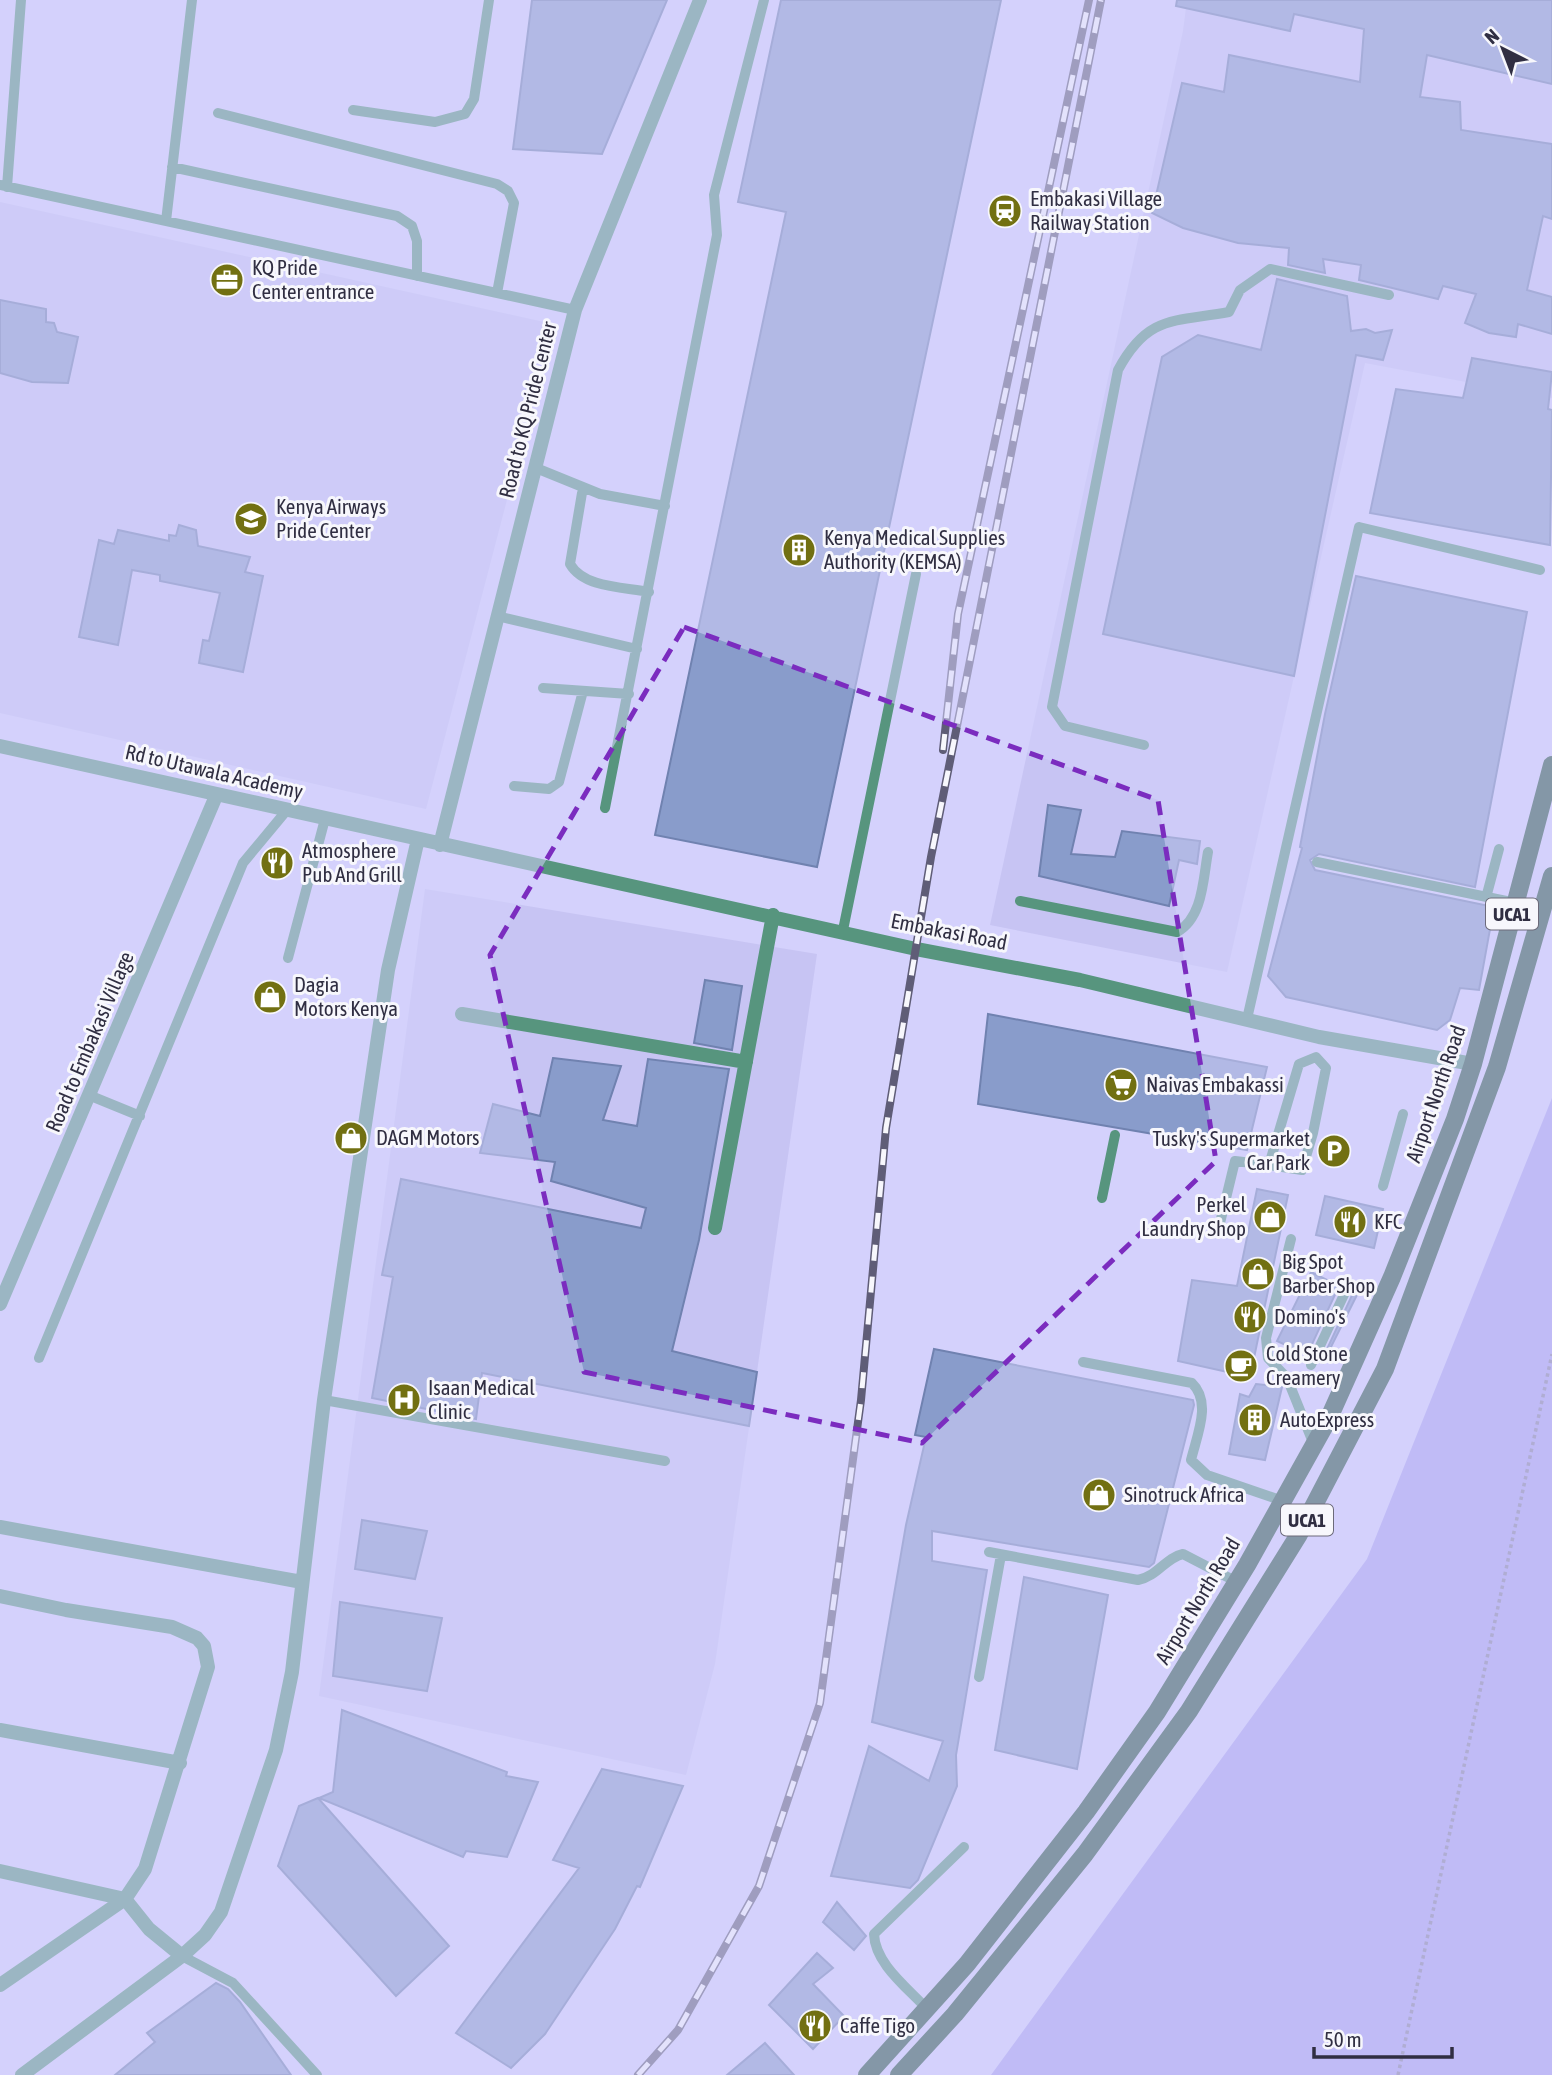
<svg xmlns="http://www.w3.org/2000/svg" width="1552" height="2075" font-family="'Asap Condensed',sans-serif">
<rect width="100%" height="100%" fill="#d4d1fc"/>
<path fill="#c7c4f3" d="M1187,0H1552V398L1365,363L1227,972L990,925L1183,31Z
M0,202L553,324L426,809L0,713Z
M425,889L817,954L715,1664L686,1775L319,1696Z"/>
<path fill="#a9a1ef" d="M1552,1098V2075H991L1367,1559Z"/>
<path fill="#899ccb" stroke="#7082b0" stroke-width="2" d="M532,0H667L602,154L513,149Z
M781,0H1001L817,867L655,835L786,212L738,202Z
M1177,0H1552V84L1427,55L1420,97L1460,102L1461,130L1552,144V219L1543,216L1527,290L1552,297V334L1518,324L1516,337L1489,333L1465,323L1476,294L1443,286L1438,299L1359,280L1361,265L1323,259L1325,273L1288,265L1289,248L1238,243L1183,228L1152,213L1182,83L1224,92L1229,55L1360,82L1364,29L1294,14L1290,31L1176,6Z
M1277,279L1347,296L1351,331L1366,329L1375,333L1392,330L1383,360L1356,355L1294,676L1103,634L1162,357L1198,335L1261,350Z
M0,300L46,309V322L54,323L57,332L78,337L68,383L32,382L0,373Z
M1472,358L1552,372L1548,409L1552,410L1550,545L1370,513L1396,389L1463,398Z
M179,525L196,530L198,546L250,557L245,572L263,576L243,672L199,663L203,640L209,641L220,593L160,581V575L132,570L118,645L79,637L99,540L114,544L118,530L169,541V535L176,536Z
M1356,576L1527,612L1475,887L1319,854L1310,860L1315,870L1494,907L1479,990L1460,988L1450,1020L1437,1030L1286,997L1268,976L1302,848L1300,847L1325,714Z
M1048,805L1081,810L1071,854L1115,857L1122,831L1200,841L1197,864L1179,860L1169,906L1039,876Z
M705,980L742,986L732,1050L694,1043Z
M988,1014L1267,1067L1247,1150L978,1104Z
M553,1058L621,1066L603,1120L637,1126L648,1059L729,1069L699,1240L672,1351L757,1372L749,1426L482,1373L476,1419L372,1398L393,1277L382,1275L401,1179L641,1228L646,1208L551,1181L555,1162L480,1153L493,1104L540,1116Z
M1257,1189L1288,1195L1250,1377L1178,1361L1192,1280L1237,1286Z
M1325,1196L1383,1209L1374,1248L1316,1235Z
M1311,1272L1339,1286L1307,1355L1277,1341Z
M1353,1293L1357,1295L1323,1363L1321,1362Z
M934,1349L1193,1400L1194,1405L1154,1563L1149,1567L932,1531V1561L987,1570L956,1755L957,1786L918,1880L910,1888L831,1876L869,1746L929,1781L943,1741L872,1722L906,1525L926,1437L915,1435Z
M1256,1384L1282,1387L1265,1460L1229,1454L1240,1394L1249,1397Z
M362,1520L427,1531L415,1579L355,1569Z
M1024,1577L1108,1595L1077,1769L995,1750Z
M340,1602L442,1618L427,1691L333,1676Z
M342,1710L507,1772L506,1776L538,1782L507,1857L466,1851L463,1857L319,1798L333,1792Z
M602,1769L683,1786L640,1887L637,1886L615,1929L545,2034L511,2068L456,2033L579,1868L553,1860Z
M318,1798L449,1946L396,1996L278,1866L299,1806Z
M837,1902L866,1936L854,1950L823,1922Z
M817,1953L833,1968L813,1984L844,2016L813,2049L769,2005Z
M216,1983L228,1989L240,2002L291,2075H115L155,2042L147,2033Z
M765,2043L794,2075H727Z"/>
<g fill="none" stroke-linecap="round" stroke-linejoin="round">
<path stroke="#8582a2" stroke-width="3.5" stroke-dasharray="3.5 3.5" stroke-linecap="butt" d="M1398,2075L1552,1354"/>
<path stroke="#57957e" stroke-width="10" d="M353,110L435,122L465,114L474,99L489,0
M218,113L497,184L508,191L514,203L497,293
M172,167L397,216L412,226L417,241V276
M0,185L575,310
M7,187L21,0
M166,221L192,0
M536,468L600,494L665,506
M582,493L570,564C584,588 623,587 649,592
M497,616L637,649
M543,688L629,694
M1144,745L1065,726L1052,707L1118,370C1148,314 1175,322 1229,312L1240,290L1270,269L1389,295
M514,786L549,789L559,782L583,691
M605,808L717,235L714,195L764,0
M1317,862L1516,903
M1487,894L1499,849
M1020,901L1177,932C1203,918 1203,879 1208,852
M843,930L916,574
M288,958L325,819
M1247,1019L1359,527L1540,570
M1316,1057L1326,1068L1313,1133L1302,1170L1269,1165L1299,1064Z
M91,1096L140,1116
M1383,1186L1403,1114
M1102,1198L1115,1135
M1219,1227L1235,1161L1269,1165
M1291,1239L1266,1338L1268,1358L1287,1378L1314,1445
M39,1358L243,863L287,810
M1083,1362L1192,1383C1212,1402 1197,1435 1191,1460L1207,1475L1283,1501
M1311,1365L1349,1284
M324,1400L665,1461
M989,1552L1138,1580C1158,1576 1165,1558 1183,1554L1237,1582
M979,1677L1001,1555
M182,1956L233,1983L317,2075
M927,2009C908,1988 875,1964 874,1934L964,1847"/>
<path stroke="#57957e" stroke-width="14" d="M0,746L916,949L1080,980L1319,1037L1473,1064
M440,845L575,310L700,0
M462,1014L746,1062
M715,1228L773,915
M0,1304L216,796
M0,1527L302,1582
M0,1596L66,1610L172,1627L197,1638L204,1646L208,1667L145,1869L125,1899L0,1985
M0,1730L180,1763
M0,1871L125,1899L149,1929L182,1956
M22,2075L182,1956L205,1935L221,1912L276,1750L292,1672L324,1400L388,970L418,839"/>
<path stroke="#245041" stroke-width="18" d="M867,2075L967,1964L1086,1812L1157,1712L1247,1565L1329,1418L1392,1277L1455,1119L1473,1064L1552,765
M899,2075L955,2014L1085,1854L1189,1711L1298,1536L1385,1369L1497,1067L1552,876"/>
<defs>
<path id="rail" d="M943,750L958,614L1089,0
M638,2075L678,2030L759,1886L820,1703L861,1400L886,1128L931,857L1101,0"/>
</defs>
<use href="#rail" stroke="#5f5d77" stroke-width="8"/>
<use href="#rail" stroke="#f7f7fc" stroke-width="5" stroke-dasharray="16" stroke-linecap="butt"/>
</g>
<path d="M0 0H1552V2075H0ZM684,627L1158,800L1216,1161L922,1443L584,1372L490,955Z" fill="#d4d1fc" fill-opacity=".55" fill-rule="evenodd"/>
<path fill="none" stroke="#7b2cbf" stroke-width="5" stroke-dasharray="14 9" stroke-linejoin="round" d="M684,627L1158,800L1216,1161L922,1443L584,1372L490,955Z"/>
<defs>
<symbol id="station-disc" viewBox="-11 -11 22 22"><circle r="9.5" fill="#727012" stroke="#f7f7fc"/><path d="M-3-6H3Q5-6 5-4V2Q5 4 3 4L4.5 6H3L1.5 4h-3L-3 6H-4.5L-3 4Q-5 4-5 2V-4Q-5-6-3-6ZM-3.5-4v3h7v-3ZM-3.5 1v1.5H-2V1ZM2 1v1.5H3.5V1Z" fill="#fff"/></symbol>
<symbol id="office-disc" viewBox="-11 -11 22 22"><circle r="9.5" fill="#727012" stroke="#f7f7fc"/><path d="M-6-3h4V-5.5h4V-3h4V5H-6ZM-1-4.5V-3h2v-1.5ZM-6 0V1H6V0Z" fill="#fff"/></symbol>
<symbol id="university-disc" viewBox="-11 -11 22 22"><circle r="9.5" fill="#727012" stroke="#f7f7fc"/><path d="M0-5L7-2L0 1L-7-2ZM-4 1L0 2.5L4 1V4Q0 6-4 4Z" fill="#fff"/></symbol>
<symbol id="building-disc" viewBox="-11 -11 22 22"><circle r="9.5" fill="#727012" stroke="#f7f7fc"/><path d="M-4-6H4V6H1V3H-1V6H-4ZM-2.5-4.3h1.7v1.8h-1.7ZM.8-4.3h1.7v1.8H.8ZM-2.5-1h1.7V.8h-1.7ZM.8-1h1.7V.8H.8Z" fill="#fff"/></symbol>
<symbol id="restaurant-disc" viewBox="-11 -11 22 22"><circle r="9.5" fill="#727012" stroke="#f7f7fc"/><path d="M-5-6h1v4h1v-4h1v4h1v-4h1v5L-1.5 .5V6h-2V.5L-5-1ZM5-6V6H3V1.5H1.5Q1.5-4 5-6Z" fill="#fff"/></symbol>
<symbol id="shop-disc" viewBox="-11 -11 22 22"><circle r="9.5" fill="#727012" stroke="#f7f7fc"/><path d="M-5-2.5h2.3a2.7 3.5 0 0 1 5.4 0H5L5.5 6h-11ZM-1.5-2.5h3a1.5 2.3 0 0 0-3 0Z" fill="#fff"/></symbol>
<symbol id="supermarket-disc" viewBox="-11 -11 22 22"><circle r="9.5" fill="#727012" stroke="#f7f7fc"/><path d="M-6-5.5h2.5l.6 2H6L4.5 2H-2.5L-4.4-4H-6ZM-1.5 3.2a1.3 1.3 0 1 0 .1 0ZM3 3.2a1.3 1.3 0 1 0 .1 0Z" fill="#fff"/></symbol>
<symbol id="parking-disc" viewBox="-11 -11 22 22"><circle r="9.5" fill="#727012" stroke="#f7f7fc"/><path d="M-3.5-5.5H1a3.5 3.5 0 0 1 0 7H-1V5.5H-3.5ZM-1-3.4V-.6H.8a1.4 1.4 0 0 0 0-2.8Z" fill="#fff"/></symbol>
<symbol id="cafe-disc" viewBox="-11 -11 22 22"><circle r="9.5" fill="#727012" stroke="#f7f7fc"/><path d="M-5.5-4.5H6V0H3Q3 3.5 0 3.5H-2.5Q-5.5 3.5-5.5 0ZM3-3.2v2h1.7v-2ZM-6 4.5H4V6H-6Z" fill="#fff"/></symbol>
<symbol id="hospital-disc" viewBox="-11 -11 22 22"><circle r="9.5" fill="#727012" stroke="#f7f7fc"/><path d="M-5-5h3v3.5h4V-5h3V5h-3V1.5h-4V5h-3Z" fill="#fff"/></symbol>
</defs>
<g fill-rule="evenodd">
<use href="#station-disc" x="986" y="192" width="38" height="38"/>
<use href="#office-disc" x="208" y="261" width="38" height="38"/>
<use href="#university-disc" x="232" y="500" width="38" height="38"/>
<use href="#building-disc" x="780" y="531" width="38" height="38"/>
<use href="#restaurant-disc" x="258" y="844" width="38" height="38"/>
<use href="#shop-disc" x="251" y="978" width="38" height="38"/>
<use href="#supermarket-disc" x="1102" y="1066" width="38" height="38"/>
<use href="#shop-disc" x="332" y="1119" width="38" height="38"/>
<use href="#parking-disc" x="1315" y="1132" width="38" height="38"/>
<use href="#shop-disc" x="1251" y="1198" width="38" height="38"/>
<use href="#restaurant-disc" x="1331" y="1203" width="38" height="38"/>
<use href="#shop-disc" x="1239" y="1255" width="38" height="38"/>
<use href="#restaurant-disc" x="1231" y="1298" width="38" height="38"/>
<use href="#cafe-disc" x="1222" y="1347" width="38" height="38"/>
<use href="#hospital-disc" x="385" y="1381" width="38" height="38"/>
<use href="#building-disc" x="1236" y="1401" width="38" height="38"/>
<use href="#shop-disc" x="1080" y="1476" width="38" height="38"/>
<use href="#restaurant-disc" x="796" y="2007" width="38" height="38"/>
</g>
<g text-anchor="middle" stroke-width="6" stroke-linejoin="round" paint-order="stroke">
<g fill="#f7f7fc" stroke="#6c6a7a" stroke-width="2">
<rect x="1486" y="898.5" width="52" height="31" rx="5"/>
<rect x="1281" y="1504.5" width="52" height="31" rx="5"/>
</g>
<g font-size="19" font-weight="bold" fill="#302e42">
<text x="1512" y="921">UCA1</text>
<text x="1307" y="1527">UCA1</text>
</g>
<g font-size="21" fill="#302e42" stroke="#f7f7fc" text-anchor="start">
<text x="1030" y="206">Embakasi Village<tspan x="1030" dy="24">Railway Station</tspan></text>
<text x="252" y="275">KQ Pride<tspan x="252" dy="24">Center entrance</tspan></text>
<text x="276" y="514">Kenya Airways<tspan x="276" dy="24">Pride Center</tspan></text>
<text x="824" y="545">Kenya Medical Supplies<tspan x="824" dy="24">Authority (KEMSA)</tspan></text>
<text x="302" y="858">Atmosphere<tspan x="302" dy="24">Pub And Grill</tspan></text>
<text x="294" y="992">Dagia<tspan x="294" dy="24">Motors Kenya</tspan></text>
<text x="1146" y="1092">Naivas Embakassi</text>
<text x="376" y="1145">DAGM Motors</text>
<text x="1310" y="1146" text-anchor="end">Tusky's Supermarket<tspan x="1310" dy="24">Car Park</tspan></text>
<text x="1246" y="1212" text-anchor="end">Perkel<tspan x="1246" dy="24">Laundry Shop</tspan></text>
<text x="1374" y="1229">KFC</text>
<text x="1282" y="1269">Big Spot<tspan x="1282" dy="24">Barber Shop</tspan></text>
<text x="1274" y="1324">Domino's</text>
<text x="1266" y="1361">Cold Stone<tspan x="1266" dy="24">Creamery</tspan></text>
<text x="428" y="1395">Isaan Medical<tspan x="428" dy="24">Clinic</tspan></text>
<text x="1280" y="1427">AutoExpress</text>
<text x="1124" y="1502">Sinotruck Africa</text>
<text x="840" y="2033">Caffe Tigo</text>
</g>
<g font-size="21" fill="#302e42" stroke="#f7f7fc">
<text transform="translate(528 410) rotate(-76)" y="7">Road to KQ Pride Center</text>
<text transform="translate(214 772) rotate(13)" y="7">Rd to Utawala Academy</text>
<text transform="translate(949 932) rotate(11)" y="7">Embakasi Road</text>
<text transform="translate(90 1042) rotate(-67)" y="7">Road to Embakasi Village</text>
<text transform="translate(1436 1094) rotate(-71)" y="7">Airport North Road</text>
<text transform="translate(1198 1601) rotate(-59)" y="7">Airport North Road</text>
</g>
</g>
<g transform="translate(1503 49) rotate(318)" stroke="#f7f7fc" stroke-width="5" paint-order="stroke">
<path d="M0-5L12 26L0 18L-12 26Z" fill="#302e42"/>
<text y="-10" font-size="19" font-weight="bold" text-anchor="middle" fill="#302e42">N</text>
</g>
<path d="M1314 2047v10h138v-10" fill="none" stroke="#302e42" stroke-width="3.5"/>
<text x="1324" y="2047" font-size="21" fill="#302e42" stroke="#f7f7fc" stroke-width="5" paint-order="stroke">50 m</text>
</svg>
